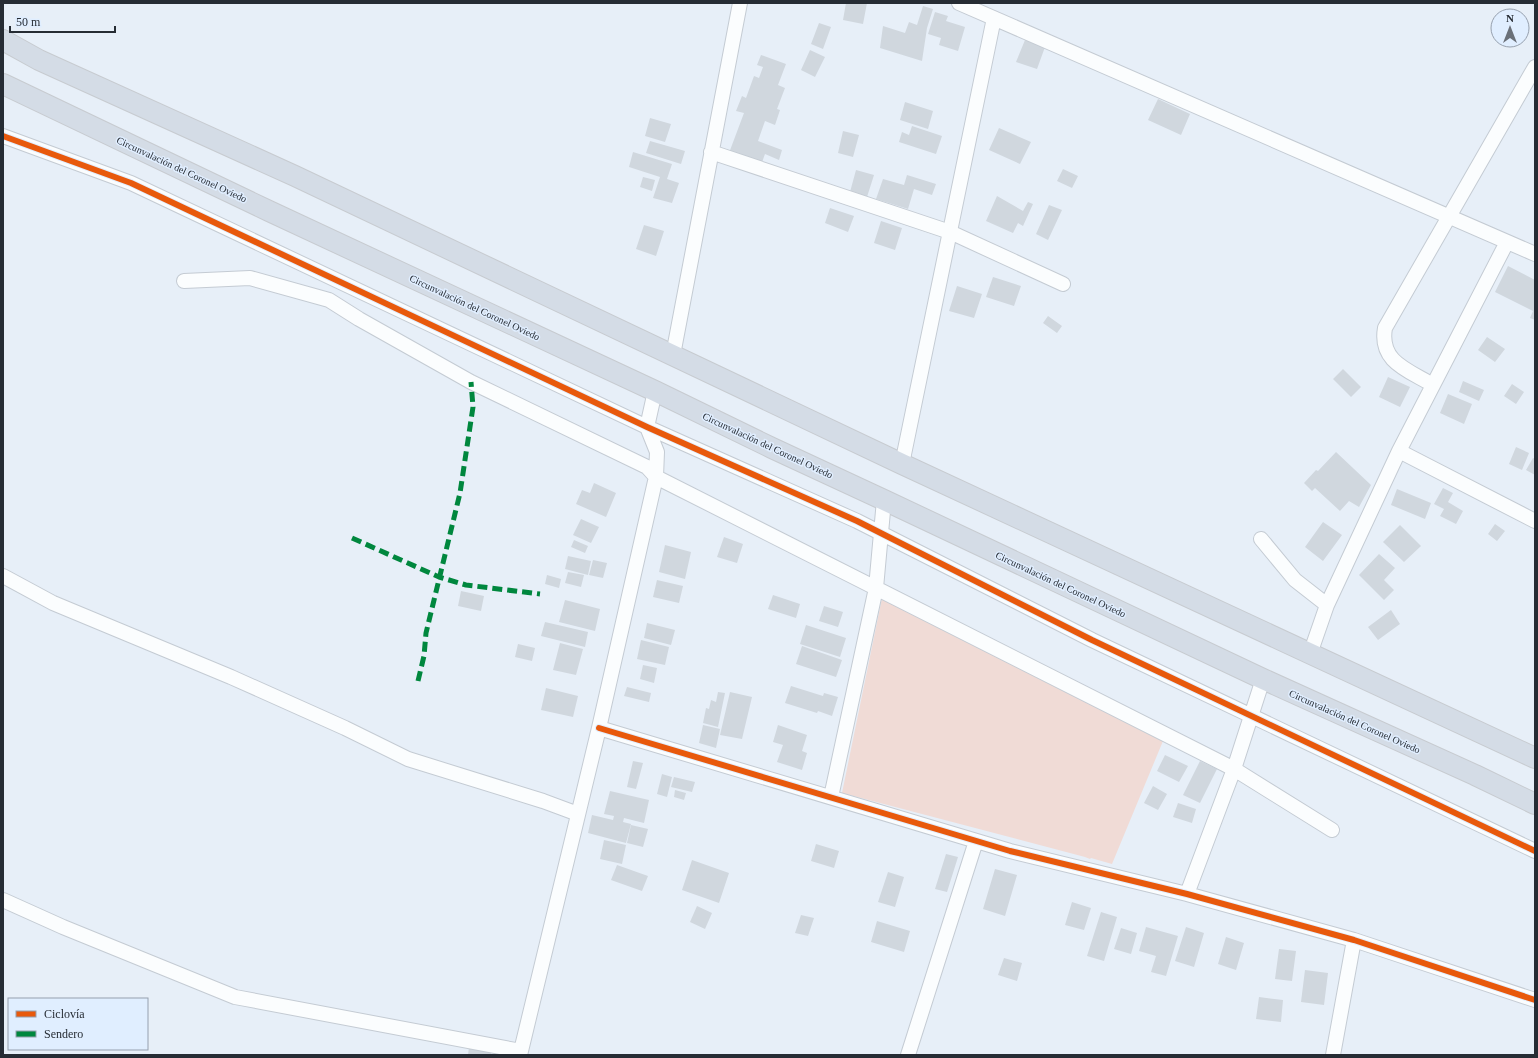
<svg xmlns="http://www.w3.org/2000/svg" width="1538" height="1058" font-family="Georgia,serif">
<rect width="100%" height="100%" fill="#e7eff8"/>
<path fill="#f0dbd6" d="M882,598L1163,741L1112,864L1091,858L1090,859L1085,857L842,793Z"/>
<path fill="#d0d7de" d="M846,3H867L863,24L843,20Z
M923,6L933,9L927,28L922,61L880,48L883,26L905,33L909,22L917,25Z
M935,12L948,16L946,21L965,27L958,51L939,45L941,38L928,34Z
M819,23L831,27L823,49L811,44Z
M1025,40L1045,47L1037,69L1016,62Z
M810,50L825,57L815,77L801,70Z
M761,55L786,64L778,85L785,88L777,109L780,110L775,125L765,121L758,141L782,150L779,160L765,154L761,165L729,153L744,113L736,111L742,96L746,98L754,76L759,78L763,67L757,65Z
M1158,99L1190,114L1181,135L1148,120Z
M905,102L933,111L928,129L900,120Z
M650,118L671,124L665,142L645,136Z
M912,126L942,136L936,154L899,142L902,132L909,135Z
M999,128L1031,142L1020,164L989,150Z
M843,131L859,135L853,157L838,153Z
M650,141L685,151L681,164L646,153Z
M633,152L672,164L667,179L679,183L672,203L653,198L660,177L629,167Z
M1063,169L1078,176L1072,188L1057,181Z
M856,170L874,175L867,197L850,192Z
M907,175L936,184L932,195L914,189L908,209L876,199L883,179L904,185Z
M643,177L655,180L652,191L640,187Z
M997,196L1023,211L1028,202L1033,204L1023,226L1018,223L1013,233L986,221Z
M1049,205L1062,210L1048,240L1036,234Z
M830,208L854,216L848,232L825,223Z
M881,221L902,228L895,250L874,243Z
M644,225L664,231L656,256L636,249Z
M1508,266L1535,280V320L1530,318L1533,311L1495,292Z
M993,277L1021,286L1014,306L986,297Z
M957,286L982,294L974,318L949,311Z
M1048,316L1062,326L1057,333L1043,323Z
M1487,337L1505,349L1495,362L1478,350Z
M1343,369L1361,387L1351,397L1333,379Z
M1388,377L1410,387L1400,407L1379,397Z
M1463,381L1484,390L1479,401L1459,392Z
M1512,384L1524,392L1516,404L1504,396Z
M1448,394L1472,404L1464,424L1440,413Z
M1516,447L1529,453L1522,470L1509,464Z
M1336,452L1371,485L1359,507L1349,501L1340,511L1315,488L1312,491L1304,483L1316,470L1318,471Z
M1533,458L1535,459V475L1526,470Z
M594,483L616,493L606,517L576,504L582,490L590,493Z
M1443,488L1453,493L1448,502L1463,511L1456,524L1440,516L1444,509L1434,504Z
M1397,489L1431,503L1425,519L1391,505Z
M581,519L599,527L591,543L573,535Z
M1323,522L1342,535L1323,561L1305,547Z
M1495,524L1505,531L1497,541L1488,534Z
M1400,525L1421,546L1404,562L1383,542Z
M724,537L743,544L737,563L717,557Z
M574,540L588,546L585,553L571,547Z
M665,545L691,552L685,579L659,572Z
M1379,554L1395,568L1384,580L1394,590L1384,600L1359,575Z
M568,556L591,561L588,575L565,569Z
M593,560L607,563L603,578L589,575Z
M568,572L584,575L581,587L565,583Z
M547,575L561,579L559,588L545,584Z
M657,580L683,586L679,603L653,597Z
M461,591L484,596L481,611L458,606Z
M773,595L800,604L796,618L768,609Z
M565,600L600,609L595,631L559,622Z
M824,606L843,612L838,627L819,621Z
M1391,610L1400,624L1378,640L1368,627Z
M545,622L588,632L585,647L541,636Z
M647,623L675,630L671,645L644,638Z
M806,625L846,638L840,657L800,644Z
M641,640L669,647L665,665L637,659Z
M560,643L583,649L576,675L553,670Z
M518,644L535,648L532,661L515,657Z
M802,646L842,660L836,677L796,664Z
M643,665L657,668L654,683L640,679Z
M791,686L823,696L824,693L838,697L832,716L818,711L817,713L785,703Z
M627,687L651,693L649,702L624,696Z
M546,688L578,696L573,717L541,710Z
M718,692L725,693L718,727L703,723L706,708L709,709L711,700L716,702Z
M730,692L752,697L742,739L720,735Z
M703,725L720,729L716,748L699,743Z
M778,725L807,735L802,751L807,753L802,770L777,762L783,745L773,742Z
M1165,755L1188,766L1179,782L1157,771Z
M633,761L643,763L636,789L627,787Z
M1200,761L1217,769L1200,803L1183,795Z
M662,774L672,777L667,797L657,794Z
M674,777L695,782L692,792L671,787Z
M1153,786L1167,794L1158,810L1144,803Z
M675,790L686,793L684,800L674,797Z
M610,791L649,800L644,823L624,818L623,822L631,824L626,843L588,833L592,815L613,820L614,816L604,814Z
M1178,803L1196,809L1192,823L1173,817Z
M631,825L648,829L643,847L627,843Z
M604,840L626,845L622,864L600,859Z
M816,844L839,851L834,868L811,861Z
M946,854L958,857L947,892L935,889Z
M692,860L729,873L719,903L682,890Z
M617,865L648,876L642,891L611,880Z
M995,869L1017,875L1005,916L983,909Z
M888,872L904,877L895,907L878,902Z
M1072,902L1091,908L1084,930L1065,925Z
M697,906L712,913L705,929L690,922Z
M1101,912L1117,917L1104,961L1087,956Z
M801,915L814,918L808,936L795,933Z
M877,921L910,931L904,952L871,942Z
M1146,927L1178,936L1166,976L1151,972L1156,956L1139,951Z
M1186,927L1204,933L1194,967L1175,961Z
M1121,928L1137,933L1131,954L1114,949Z
M1226,937L1244,943L1236,970L1218,964Z
M1279,949L1296,951L1292,981L1275,979Z
M1004,958L1022,963L1017,981L998,975Z
M1305,970L1328,973L1324,1005L1301,1002Z
M1259,997L1283,1000L1281,1022L1256,1019Z
M469,1047L491,1051V1055H468Z"/>
<g fill="none" stroke-linecap="round" stroke-linejoin="round">
<defs>
<path id="minor" d="M959,3L1535,254
M3,136L131,183L647,427L857,521L1092,640L1535,851
M711,152L950,232L1063,284
M184,281L250,278L329,300L359,319L471,382L647,467L656,477L1234,769L1332,830
M673,355L740,3
M1433,385C1408,370 1379,362 1385,328L1535,67
M1399,451L1535,521
M902,464L994,18
M1261,539L1295,580L1327,605
M3,576L53,603L231,677L345,728L408,759L543,801L578,814
M1310,654L1327,605L1399,451L1507,242
M599,728L1010,851L1187,894L1354,940L1535,1000
M831,797L876,588L884,500
M1187,894L1234,769L1263,679
M3,900L63,927L235,997L521,1051
M520,1055L599,728L656,477L657,452L647,427L655,391
M908,1055L976,841
M1333,1055L1354,940"/>
<path id="highway" d="M3,40L39,60L295,176L902,464L1535,758
M3,84L269,211L655,391L772,448L884,500L1263,679L1475,775L1535,804"/>
</defs>
<use href="#minor" stroke="#c4cbd3" stroke-width="16"/>
<use href="#highway" stroke="#c7cbd0" stroke-width="22"/>
<use href="#minor" stroke="#fbfdfe" stroke-width="14"/>
<use href="#highway" stroke="#d4dce6" stroke-width="20"/>
<path stroke="#00873e" stroke-width="5" stroke-dasharray="10 5" stroke-linecap="butt" d="M352,538L439,577L466,585L540,594
M418,681L424,656L426,633L460,493L473,407L471,382"/>
<defs>
<path id="cycleway" d="M3,136L131,183L647,427L857,521L1092,640L1535,851
M599,728L1010,851L1187,894L1354,940L1535,1000"/>
</defs>
<use href="#cycleway" stroke="#e0eeff" stroke-width="8"/>
<use href="#cycleway" stroke="#e8590c" stroke-width="6"/>
</g>
<g text-anchor="middle" stroke-width="3" stroke-linejoin="round" paint-order="stroke">
<g font-size="10" fill="#262c34" stroke="#e0eeff">
<text transform="translate(182 169) rotate(25)" y="4">Circunvalación del Coronel Oviedo</text>
<text transform="translate(475 307) rotate(25)" y="4">Circunvalación del Coronel Oviedo</text>
<text transform="translate(768 445) rotate(25)" y="4">Circunvalación del Coronel Oviedo</text>
<text transform="translate(1061 584) rotate(25)" y="4">Circunvalación del Coronel Oviedo</text>
<text transform="translate(1355 721) rotate(24)" y="4">Circunvalación del Coronel Oviedo</text>
</g>
</g>
<rect width="1538" height="1058" fill="none" stroke="#262c34" stroke-width="8"/>
<rect x="8" y="998" width="140" height="52" fill="#e0eeff" stroke="#96a0ae"/>
<rect x="16" y="1011" width="20" height="6" fill="#e8590c" stroke="#96a0ae"/>
<text x="44" y="1018" font-size="12" fill="#262c34">Ciclovía</text>
<rect x="16" y="1031" width="20" height="6" fill="#00873e" stroke="#96a0ae"/>
<text x="44" y="1038" font-size="12" fill="#262c34">Sendero</text>
<g transform="translate(1510 28)"><circle r="19" fill="#e0eeff" stroke="#96a0ae"/>
<path d="M0-3L7 15L0 10L-7 15Z" fill="#6a7079"/>
<text y="-6" font-size="11" font-weight="bold" text-anchor="middle" fill="#262c34">N</text>
</g>
<path d="M10 26v6h105v-6" fill="none" stroke="#262c34" stroke-width="2"/>
<text x="16" y="26" font-size="12" fill="#262c34" stroke="#e0eeff" stroke-width="3" paint-order="stroke">50 m</text>
</svg>
